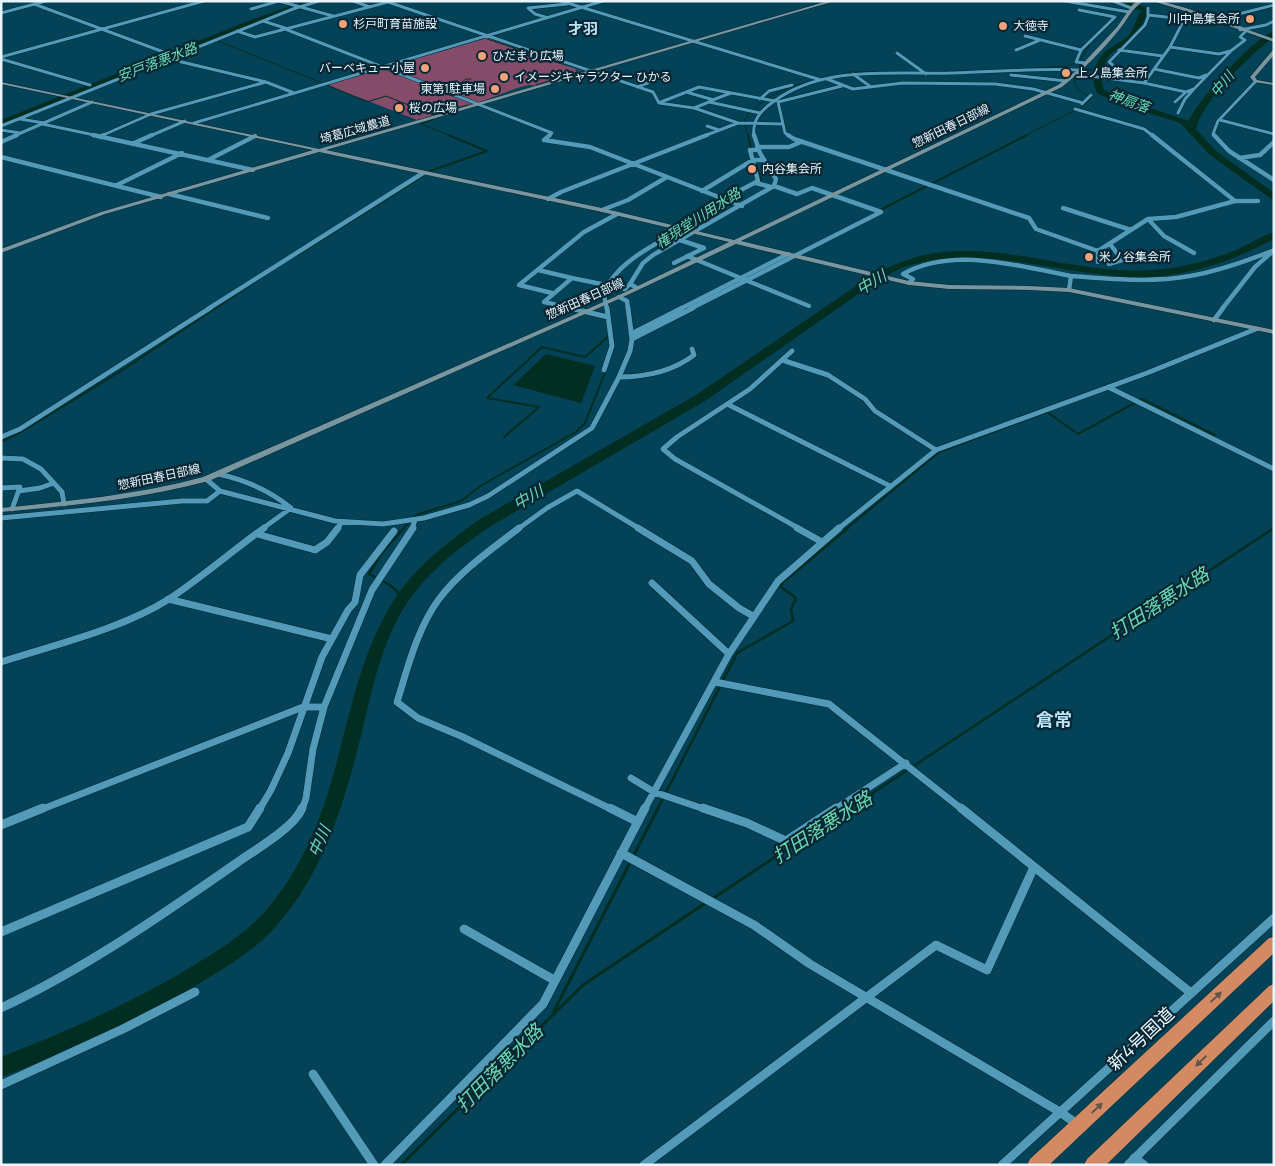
<svg xmlns="http://www.w3.org/2000/svg" width="1275" height="1166" font-family="Manrope,'Noto Sans JP',sans-serif">
<rect width="100%" height="100%" fill="#044257"/>
<path fill="#854c6a" d="M487,38C519,49 549,61 580,70L579,72L536,86L529,85L517,88L480,102L417,120L327,85Z"/>
<path fill="#022e21" d="M546,354L595,366L581,403L513,385Z"/>
<g fill="none" stroke-linecap="round" stroke-linejoin="round">
<path stroke="#022e21" stroke-width="1" d="M213,39L322,83
M487,39L529,53
M533,54L548,59
M1022,69L1067,66L1080,61L1091,42L1122,14L1126,3L1131,1
M929,72L994,70
M820,79L851,72H876
M451,83H458
M461,83L466,79H471
M327,85L367,102L386,96L433,115
M536,85L577,72L578,70H576
M433,114L468,105
M433,120L421,124L451,136
M748,136L744,120C762,97 784,88 812,81
M1024,136L1082,107L1091,99L1076,87L1074,82L1085,69L1100,71"/>
<path stroke="#022e21" stroke-width="2" d="M748,135L751,149
M755,162L761,180L758,182
M430,171L487,151L448,135
M880,210L1027,135
M296,256L423,176
M614,344L607,295L618,275
M504,437L539,407L487,398L542,347L585,357L610,335
M1,442L21,432L124,369L259,279
M403,529L416,515L461,501L482,485L576,432L585,423L606,370
M846,529L939,452L1047,412L1078,434L1142,399L1215,435
M1272,529L1274,528"/>
<path stroke="#022e21" stroke-width="2.5" d="M404,598L390,585L369,574L381,554L404,528
M657,810L737,653L793,621L791,609L796,598L781,587L782,583L848,528
M847,810L1274,528"/>
<path stroke="#022e21" stroke-width="3" d="M712,899L849,808
M554,1011L658,808
M401,1165L583,985L707,902"/>
<path fill="#022e21" fill-rule="evenodd" d="M306,1H316L1,126V120L253,19Z
M1115,1H1127L1145,7L1149,11C1143,19 1142,28 1136,35C1125,52 1109,43 1103,71C1102,78 1101,82 1104,90L1121,98L1189,121C1199,99 1251,40 1274,31V37C1250,55 1203,100 1196,129L1216,151L1274,193V201L1210,155L1180,123L1115,102L1097,93C1093,84 1093,79 1095,70C1101,47 1114,49 1129,35C1134,29 1136,18 1141,11Z
M1274,232V239C1231,262 1182,279 1132,277C1059,275 984,244 911,265C900,268 890,274 880,279L705,401L491,526C463,545 435,566 414,593C384,632 373,685 362,732C345,800 325,870 278,924C257,949 228,966 200,983C136,1021 70,1051 1,1077V1057C64,1033 124,1006 181,973C214,953 248,934 272,903C302,866 320,822 333,776C351,712 362,642 403,587C424,560 452,539 480,519L696,395L872,275C893,265 913,256 936,253C1009,243 1079,275 1152,270C1181,268 1209,261 1236,250C1249,244 1261,236 1274,232Z"/>
<defs>
<path id="street-far4" d="M353,1L370,7
M561,1L821,80
M1065,1L1129,12
M1113,1L1131,8
M388,2L653,92L659,103L694,108L709,102L760,113
M34,4L169,54
M251,9L279,1L333,16
M1079,10L1115,17L1081,50
M1,13L46,1
M1148,15L1184,19
M545,17L535,14L528,8L567,4
M1215,20L1274,5
M263,21L288,29
M1224,22L1244,29
M285,29L552,133L548,136
M1240,30L1266,25L1274,21
M237,31L255,37L392,1
M1025,36L1081,50L1076,62L1086,63
M1170,47L1219,54L1230,51
M1016,50L1040,40
M1119,50L1163,56
M897,53L926,74
M1,57L204,1
M1,59L90,85
M169,59L266,82L294,93
M1154,69L1199,78L1206,75
M853,74L871,87
M1075,74L1144,83L1186,92
M1011,75L1066,81
M827,79L853,89L903,83L995,84L1033,89L1083,103
M1122,80L1123,68L1114,66L1109,62L1145,25L1148,17V8
M1144,83L1170,47L1186,16L1199,13
M637,87L655,80
M686,92L714,100
M760,99L769,91L792,85
M710,101L731,93
M661,102L699,87L775,101
M1175,102L1186,92L1194,89L1232,50L1245,40L1240,37L1245,32
M1082,104L1091,95
M694,108L738,123
M1075,109L1144,129L1153,136
M1178,113L1185,99L1194,89
M20,119L44,123
M1220,120L1274,134
M194,123L603,1
M42,124L99,136
M1,126L293,9L319,1
M707,126L719,130
M1,130L20,133
M14,136L92,102
M101,136L151,114L266,82
M150,136L185,121
M704,136L738,123L783,124
M754,136C752,121 760,111 773,102C824,64 893,75 953,73C995,72 1036,68 1078,70
M790,136L785,133L778,102L842,86
M1215,136L1213,134L1218,121L1256,81"/>
<path id="street-far3" d="M93,135L253,170
M550,135L544,140L590,147L742,206
M788,135L794,139L1029,218L1036,229L1098,251
M1152,135L1235,201
M1214,135L1229,151L1274,180
M100,137L104,135
M1,142L17,135
M132,144L152,135
M757,147H789L801,142
M1,157L161,197
M1239,158L1260,155L1274,142
M210,159L255,136
M756,183L771,187
M117,185L182,153
M702,191L753,160H763
M169,194L268,218
M548,199L561,192L707,135
M724,199L758,181L750,150H757
M1063,208L1131,230
M602,210L628,200L667,177
M1148,219L1164,236L1194,253
M684,229L723,199
M687,256L809,306
M1098,262V251L1148,219L1176,217L1235,201H1258
M674,263L704,248L680,240
M1109,264L1122,260L1110,244
M538,270L572,278
M909,283L913,279L903,274C952,246 1019,266 1071,276
M637,288L630,284L643,263L653,255L774,186L776,179L760,153L754,135
M1069,290L1071,276C1111,279 1150,283 1190,276C1219,271 1247,261 1274,250
M552,293L519,285L584,232L617,214
M619,297L627,301L628,309
M208,309L423,173
M575,309L544,302L572,278L625,289L630,284
M607,309C606,305 604,298 605,294C612,264 659,242 683,229
M680,309L788,254
M690,309L881,212L812,188L797,194L774,186
M1222,309L1255,267L1271,253"/>
<path id="street-far2" d="M570,308L608,317
M1214,320L1223,308
M631,334L682,308
M632,339L693,308
M792,351L750,389L677,437L663,449L675,459L800,529
M785,361L828,375L865,399L875,411L936,450
M604,370L612,346L607,308
M619,377C645,377 673,371 694,355L692,349
M1108,387L1274,469
M727,404L890,486
M1,437L20,429L210,308
M1,458L23,459L41,469L62,492L64,504
M218,474C246,480 269,490 291,508L262,529
M206,479L220,491L335,521L383,524L424,518L469,505L488,496L592,428L619,377L630,351L632,339L628,308
M1,488L20,487L12,509
M19,491L40,488L54,483
M1,518L182,501H207L220,491
M337,529L342,522
M412,529L415,520
M518,529L547,508L577,491L640,529
M838,529L936,450L1147,373L1256,329"/>
<path id="street-far1" d="M519,528C492,549 460,571 439,599C417,629 408,667 397,702L418,718L463,737L613,810
M638,528L692,561L709,584L739,608L753,616
M797,528L822,542
M257,534L315,550L327,542L338,528
M652,583L729,654
M168,599L332,639
M1,662C54,645 122,629 169,599C202,577 232,551 264,528
M715,682L829,704L963,810
M631,778L654,792L707,810
M40,810L303,707H324
M259,810L271,790L288,753L322,657L348,610L355,602L360,575L394,531
M302,810L306,798L313,749L324,707L372,590L413,528
M644,810L729,654L778,581L839,528
M834,810L906,763"/>
<path id="street" d="M610,808L638,822
M703,808L747,823L786,841L836,808
M961,808L1191,993
M1,825L43,808
M621,853L754,925L810,964L1060,1112L1077,1124
M464,929L554,980
M1,932L248,827L260,808
M1,1008C86,968 162,915 238,862C255,850 295,827 302,808
M313,1074L374,1165
M1,1085L123,1029L195,992
M1134,1158L1144,1165
M385,1165L543,1004L645,808
M644,1165L936,945L987,970L1034,867
M1002,1165L1274,918
M1128,1165L1274,1021"/>
<path id="secondary" d="M828,1H835L326,150L602,208L734,240L1058,85L1076,71L1117,27L1133,4L1138,1H1144C1130,10 1129,18 1119,30C1102,51 1083,70 1062,87L741,241L909,281L949,285L1029,286L1069,288L1274,330V334L1069,292L1029,290L949,289L909,285L736,244L621,298L209,481C141,499 71,506 1,512V508C69,501 137,495 203,477L617,296L729,242L602,212L319,152L105,214L1,253V249L101,212L313,150L1,84V82L319,149Z
M1152,1H1161L1186,8L1274,39V42L1198,15Z
M1272,51H1274V55L1255,77L1257,80L1274,83V85L1254,82L1250,77Z"/>
<path id="highway" d="M1274,937V953L1049,1165H1027L1030,1159L1269,938Z
M1274,984V1001L1106,1165H1084L1087,1159L1269,986Z"/>
</defs>
<use href="#street-far4" stroke="#002736" stroke-width="4"/>
<use href="#street-far3" stroke="#002736" stroke-width="5"/>
<use href="#street-far2" stroke="#002736" stroke-width="6"/>
<use href="#street-far1" stroke="#002736" stroke-width="8"/>
<use href="#street" stroke="#002736" stroke-width="10"/>
<use href="#secondary" stroke="#002736" stroke-width="1"/>
<use href="#highway" stroke="#002736" stroke-width="1"/>
<use href="#street-far4" stroke="#539ab8" stroke-width="3"/>
<use href="#street-far3" stroke="#539ab8" stroke-width="4.5"/>
<use href="#street-far2" stroke="#539ab8" stroke-width="5"/>
<use href="#street-far1" stroke="#539ab8" stroke-width="7"/>
<use href="#street" stroke="#539ab8" stroke-width="9"/>
<use href="#secondary" fill="#79959e" fill-rule="evenodd"/>
<use href="#highway" fill="#d38961" fill-rule="evenodd"/>
</g>
<defs><path id="oneway-solid" d="M-6-.8H1V-3.2L6.5 0L1 3.2V.8H-6Z" transform="scale(1.25)"/></defs>
<g fill="#635348">
<use href="#oneway-solid" transform="translate(1216 997) rotate(-43)"/>
<use href="#oneway-solid" transform="translate(1201 1061) rotate(136)"/>
<use href="#oneway-solid" transform="translate(1097 1108) rotate(-43)"/>
</g>
<g fill="#f0a279" stroke="#082633" stroke-width="2">
<circle cx="1250" cy="19" r="5"/>
<circle cx="343" cy="24" r="5"/>
<circle cx="1003" cy="26" r="5"/>
<circle cx="482" cy="56" r="5"/>
<circle cx="425" cy="68" r="5"/>
<circle cx="1066" cy="73" r="5"/>
<circle cx="504" cy="77" r="5"/>
<circle cx="495" cy="89" r="5"/>
<circle cx="399" cy="108" r="5"/>
<circle cx="752" cy="169" r="5"/>
<circle cx="1089" cy="257" r="5"/>
</g>
<g text-anchor="middle" stroke-width="4.5" stroke-linejoin="round" paint-order="stroke">
<g font-size="12" fill="#e8f5fc" stroke="#082633" text-anchor="start">
<text x="1240" y="23" text-anchor="end">川中島集会所</text>
<text x="353" y="28">杉戸町育苗施設</text>
<text x="1013" y="30">大徳寺</text>
<text x="492" y="60">ひだまり広場</text>
<text x="415" y="72" text-anchor="end">バーベキュー小屋</text>
<text x="1076" y="77">上ノ島集会所</text>
<text x="514" y="81">イメージキャラクター ひかる</text>
<text x="485" y="93" text-anchor="end">東第1駐車場</text>
<text x="409" y="112">桜の広場</text>
<text x="762" y="173">内谷集会所</text>
<text x="1099" y="261">米ノ谷集会所</text>
</g>
<g font-size="12" fill="#e8f5fc" stroke="#082633">
<text transform="translate(951 126) rotate(-26)" y="4">惣新田春日部線</text>
<text transform="translate(355 130) rotate(-16)" y="4">埼葛広域農道</text>
<text transform="translate(585 299) rotate(-24)" y="4">惣新田春日部線</text>
<text transform="translate(159 477) rotate(-12)" y="4">惣新田春日部線</text>
</g>
<g font-size="14" font-style="italic" fill="#6ad9b3" stroke="#082633">
<text transform="translate(157 62) rotate(-21)" y="5">安戸落悪水路</text>
<text transform="translate(1222 84) rotate(-51)" y="5">中川</text>
<text transform="translate(1129 101) rotate(20)" y="5">神扇落</text>
<text transform="translate(698 218) rotate(-33)" y="5">権現堂川用水路</text>
</g>
<g font-size="15" font-weight="bold" fill="#bbe5f8" stroke="#082633">
<text x="583" y="34">才羽</text>
</g>
<g font-size="16" font-style="italic" fill="#6ad9b3" stroke="#082633">
<text transform="translate(871 282) rotate(-31)" y="6">中川</text>
<text transform="translate(528 497) rotate(-30)" y="6">中川</text>
<text transform="translate(319 841) rotate(-66)" y="6">中川</text>
</g>
<g font-size="18" font-weight="bold" fill="#bbe5f8" stroke="#082633">
<text x="1054" y="726">倉常</text>
</g>
<g font-size="18" fill="#e8f5fc" stroke="#082633">
<text transform="translate(1141 1039) rotate(-43)" y="6">新4号国道</text>
</g>
<g font-size="19" font-style="italic" fill="#6ad9b3" stroke="#082633">
<text transform="translate(1159 603) rotate(-33)" y="7">打田落悪水路</text>
<text transform="translate(822 827) rotate(-33)" y="7">打田落悪水路</text>
<text transform="translate(499 1068) rotate(-45)" y="7">打田落悪水路</text>
</g>
</g>
<rect width="1275" height="1166" fill="none" stroke="#e8f5fc" stroke-width="5"/>
</svg>
